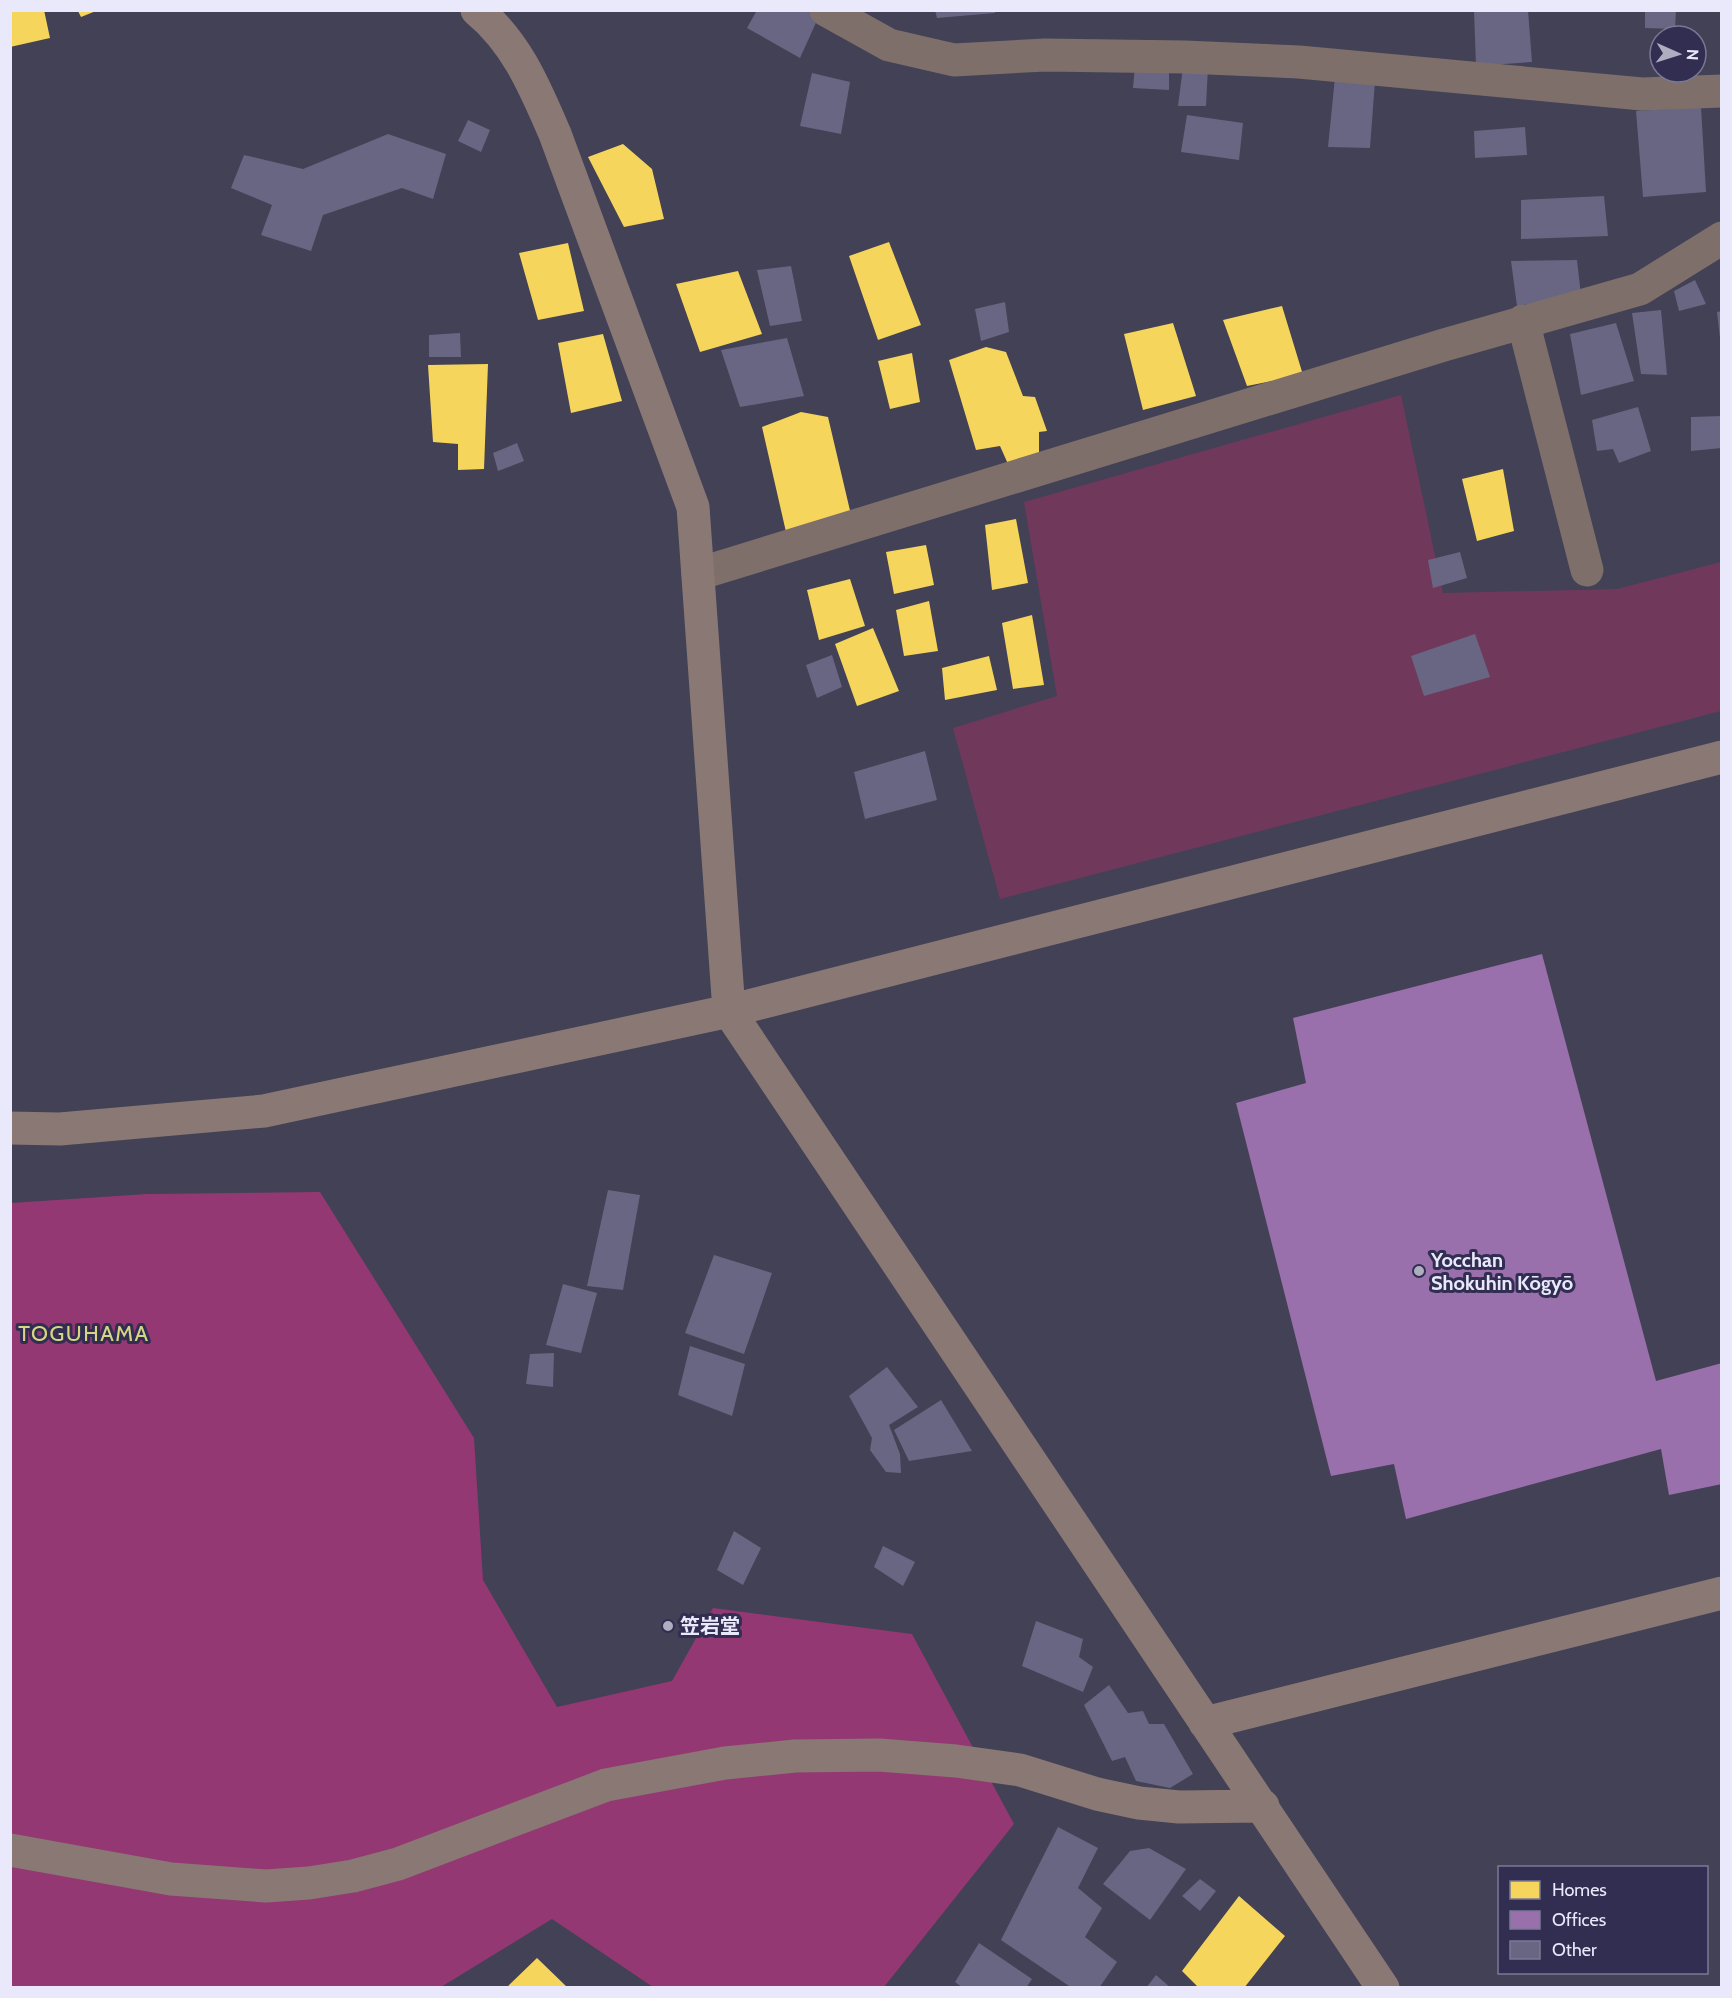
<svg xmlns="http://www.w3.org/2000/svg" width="1732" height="1998" font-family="Cabin,'Noto Sans JP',sans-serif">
<rect width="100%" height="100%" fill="#424155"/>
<path fill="#70395c" d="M1401,395L1443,593L1617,589L1721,562V711L1000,899L953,728L1057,696L1024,502Z"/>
<path fill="#933873" d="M320,1192L474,1438L483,1580L557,1707L672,1681L713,1608L912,1634L1014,1824L884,1987H653L552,1919L441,1987L11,1988V1203L147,1194Z"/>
<path fill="#f6d55c" d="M10,10H44L50,38L10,47Z
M78,11H96L81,17Z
M623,144L652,169L664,219L624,227L588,157Z
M889,242L921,325L878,340L849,256Z
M568,243L584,311L538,320L519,253Z
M738,271L762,334L700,352L676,284Z
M1282,306L1303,375L1247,386L1223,320Z
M1173,323L1196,396L1143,410L1124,334Z
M603,334L622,401L571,413L558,343Z
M986,347L1006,352L1023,396L1035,397L1047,431L1039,432V456L1008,464L1000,446L976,450L949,360Z
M912,353L920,402L890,409L878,361Z
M488,364L484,469L458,470V444L433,442L428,365Z
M801,412L828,417L852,519L786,532L762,427Z
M1503,469L1514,531L1477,541L1462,479Z
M1016,519L1028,583L992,590L985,525Z
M926,545L934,585L894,594L886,552Z
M850,579L865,626L819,640L807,590Z
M929,601L938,651L904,656L896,610Z
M1032,615L1044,685L1013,689L1002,623Z
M873,628L899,691L857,706L835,644Z
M989,656L997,690L945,700L942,668Z
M1239,1896L1285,1936L1244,1988H1199L1182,1971Z
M537,1958L568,1988H506Z"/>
<path fill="#9970ab" d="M1542,954L1656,1381L1722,1363V1484L1669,1495L1661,1449L1406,1519L1394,1464L1331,1476L1236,1103L1306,1083L1293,1018Z"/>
<path fill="#686683" d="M757,10H810L819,16L800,58L747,28Z
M935,10H996L995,13L937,18Z
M1474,10H1528L1532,62L1476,66Z
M1645,10H1676L1675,29L1645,28Z
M1135,65L1169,67V90L1133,88Z
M1183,67H1208L1206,106H1178Z
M812,73L850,82L841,134L800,126Z
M1335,77L1375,81L1370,148L1328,147Z
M1701,107L1706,192L1643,197L1636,111Z
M1187,115L1243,123L1239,160L1181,152Z
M468,120L490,130L481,152L458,141Z
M1525,127L1527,155L1475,158L1474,131Z
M388,134L446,154L433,199L402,188L323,215L311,251L261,235L272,205L231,188L244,155L303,169Z
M1604,196L1608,236L1521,239V200Z
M1577,260L1581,295L1517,306L1511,261Z
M791,266L802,321L770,326L757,270Z
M1695,280L1706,304L1679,311L1674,291Z
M1005,302L1009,332L981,341L975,309Z
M1661,310L1667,375L1641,374L1632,313Z
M1722,311V338H1720L1717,312Z
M1616,323L1634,381L1581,395L1570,334Z
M460,333L461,357H429V335Z
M787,338L804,396L740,407L721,350Z
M1638,407L1651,451L1619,463L1613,449L1597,451L1592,420Z
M1722,416V448L1691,451V417Z
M517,443L524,461L498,471L493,453Z
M1460,552L1467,578L1433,588L1428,560Z
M1475,634L1490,677L1424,696L1411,656Z
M832,655L842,687L817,698L806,665Z
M925,751L937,800L865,819L854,772Z
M608,1190L640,1195L623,1290L587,1286Z
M714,1255L772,1273L744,1354L685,1333Z
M563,1284L597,1293L581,1353L546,1345Z
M690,1346L745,1364L732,1416L678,1395Z
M554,1353L553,1387L526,1384L530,1354Z
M887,1367L918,1407L889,1425L900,1454L901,1473L886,1472L870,1450L872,1438L849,1396Z
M941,1400L972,1451L909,1461L894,1430Z
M734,1531L761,1548L743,1585L717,1570Z
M883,1546L915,1562L903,1586L874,1567Z
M1036,1621L1083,1639L1079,1657L1093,1667L1083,1692L1022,1666Z
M1109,1685L1128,1713L1143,1711L1149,1724H1164L1193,1774L1170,1788L1136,1781L1125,1757L1112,1761L1084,1705Z
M1058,1827L1098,1848L1078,1888L1102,1908L1085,1937L1117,1962L1099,1988H1072L1001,1940Z
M1149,1848L1186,1869L1150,1920L1103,1884L1130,1851Z
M1200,1879L1216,1891L1200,1911L1182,1896Z
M979,1943L1032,1979L1026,1988H963L955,1982Z
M1156,1975L1171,1988H1146Z"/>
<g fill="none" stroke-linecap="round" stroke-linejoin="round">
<path stroke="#7e6f6b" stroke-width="33" d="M826,10L889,45L954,60L1045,55L1185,57L1299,62L1642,94L1722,91
M1523,321L1587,570
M698,574L1444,345L1640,289L1722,238"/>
<path stroke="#8a7874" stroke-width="33" d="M477,10C517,43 535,88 555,134L693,507L729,1011L1383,1988
M10,1128L60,1129L264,1111L729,1011L1722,757
M1205,1723L1722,1593
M10,1850L171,1879L266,1886L309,1883L353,1876L398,1864L606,1785L725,1763L795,1756L879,1755L956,1761L1020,1770L1097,1794L1139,1803L1179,1807L1263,1806"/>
</g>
<g fill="#afaec1" stroke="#312e52" stroke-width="2">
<circle cx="1419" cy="1271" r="6"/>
<circle cx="668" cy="1626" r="6"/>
</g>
<g text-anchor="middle" stroke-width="6" stroke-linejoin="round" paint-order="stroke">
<g font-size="20" font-weight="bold" fill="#e9e9fb" stroke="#312e52" text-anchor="start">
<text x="1431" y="1267">Yocchan<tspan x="1431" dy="23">Shokuhin Kōgyō</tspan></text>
<text x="680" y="1633">笠岩堂</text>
</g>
<g font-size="22" letter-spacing="1.5" fill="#d8d486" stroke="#312e52">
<text x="84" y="1341">TOGUHAMA</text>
</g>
</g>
<rect width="1732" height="1998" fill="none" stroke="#e9e9fb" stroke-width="24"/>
<rect x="1498" y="1866" width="210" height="108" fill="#312e52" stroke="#7b7996" stroke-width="1.5"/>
<rect x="1510" y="1881" width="30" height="18" fill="#f6d55c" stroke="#7b7996" stroke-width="1.5"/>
<text x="1552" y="1896" font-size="18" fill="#e9e9fb">Homes</text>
<rect x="1510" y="1911" width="30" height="18" fill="#9970ab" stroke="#7b7996" stroke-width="1.5"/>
<text x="1552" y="1926" font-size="18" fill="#e9e9fb">Offices</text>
<rect x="1510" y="1941" width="30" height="18" fill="#686683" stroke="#7b7996" stroke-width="1.5"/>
<text x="1552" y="1956" font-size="18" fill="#e9e9fb">Other</text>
<g transform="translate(1678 54) rotate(93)"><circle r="28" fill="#312e52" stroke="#7b7996" stroke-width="1.5"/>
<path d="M0-4.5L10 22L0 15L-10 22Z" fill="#afaec1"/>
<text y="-9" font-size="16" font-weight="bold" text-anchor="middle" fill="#e9e9fb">N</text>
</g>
</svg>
